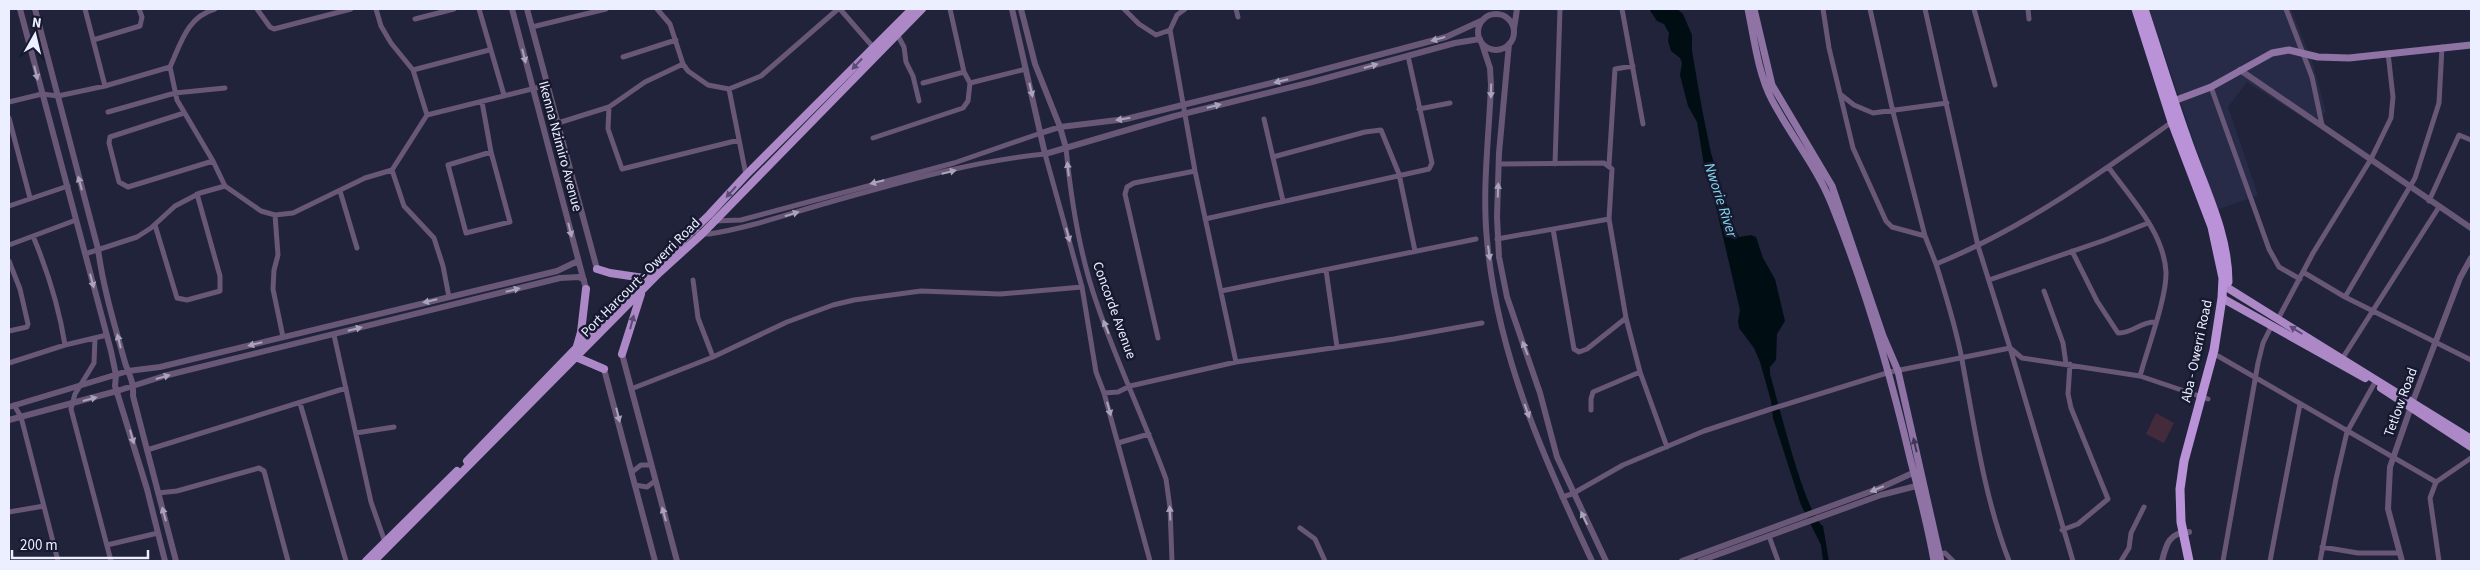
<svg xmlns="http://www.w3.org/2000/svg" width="2480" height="570" font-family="'Source Sans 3',sans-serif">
<rect width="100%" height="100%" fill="#20233a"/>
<path fill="#282b48" d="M2149,9H2291L2312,60L2326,112L2310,122L2247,82L2228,107L2258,195L2217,210Z"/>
<path fill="#442b3b" d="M2156,413L2174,423L2164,443L2146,434Z"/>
<path fill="#000e14" d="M1649,9H1677L1683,14L1692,35V51L1702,109L1711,153L1734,228L1739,237L1751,235L1756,237L1763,258L1775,279L1785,321L1777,334L1776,360L1770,367V374C1778,401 1805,514 1823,526L1829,561H1823L1821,545L1801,505L1773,418L1771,401L1760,362L1754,348L1739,328L1738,321L1740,310L1713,194L1704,165L1697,122L1688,106L1680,75L1682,63L1680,58L1671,51L1668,41L1669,33L1664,24L1657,21Z"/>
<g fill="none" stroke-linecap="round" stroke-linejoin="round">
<path stroke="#685776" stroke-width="5" d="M85,9L105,86
M257,9L270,27L274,29L351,9
M479,9L504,95
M657,9L670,24L683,64L688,71L708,85L729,89L761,76L838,9
M840,9L873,47
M950,9L964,72L970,83
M1124,9L1139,24L1156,35L1170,30L1177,15L1185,9
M1236,9L1238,17
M1622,9L1643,124
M1823,9L1829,48L1853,148L1886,221L1892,227L1925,236L1936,264
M1870,9L1893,112L1925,236
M1925,9L1978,246L2010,348L2022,358L2140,376L2208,399
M1974,9L1995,85
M2028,9L2029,19
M2286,9L2312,77L2322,125
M415,19L454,9
M532,27L606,9
M1170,30L1195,171L1236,362
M897,34L904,47L906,62L913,76L919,101
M93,40L140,26L142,17L139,9
M623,57L676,40
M170,67L177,100L213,161L225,186L261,211L275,215L293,213L365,178L392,170L427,115L413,70L391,43L381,26L376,9
M413,70L489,50
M923,83L964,72
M2211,87L2269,249L2279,267L2300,279
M729,89L746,175
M1840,94L1854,105L1873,113L1947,103
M9,102L42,94L58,96L105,86L170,67C181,43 187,17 215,9
M482,102L491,152L510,222L466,233L448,165L491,152
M609,107L608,129L622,169L739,140
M1419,109L1450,103
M108,112L175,93L225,88
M184,113L110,137L109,143L119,182L128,187L213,161
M427,115L548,85
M9,118L30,198
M1264,119L1283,201
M558,123L609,107L645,82L683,64
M873,138L963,108L968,101L970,83L1026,69
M1066,148C1071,200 1079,252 1096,301C1116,361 1144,419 1166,479L1170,508L1172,561
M1273,157L1365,132L1381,130L1399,174L1415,251
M1499,164L1604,163L1612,169L1609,219L1626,318L1640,372L1667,447
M1555,164L1560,9
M1609,165L1615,69L1633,66
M2109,168C2131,198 2164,233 2166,272C2167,297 2147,350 2140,376
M392,170L404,206L434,238L443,266L449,297
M340,191L357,248
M2429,201L2459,135L2471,140
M9,206L68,186
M275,215L278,255L274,270L273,289L283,337
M1205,219L1429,169L1432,163L1408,56
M714,221L741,220L954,163L1041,133
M155,225L177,298L187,300L220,291V276L197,194
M1553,229L1574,349L1579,352L1587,349L1626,318
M694,230L702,234H709C748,228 785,215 823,204C895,184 970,161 1045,154L1082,287L1096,372L1104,393L1150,561
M33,236C48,272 59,307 65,345
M1497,239L1609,219
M9,245L76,220
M2072,251L2097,301L2118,333C2132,334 2141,321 2156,322
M85,254L137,237L151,228L175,206L200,193L225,186
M9,261L20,289L28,324L27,327L9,331
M1326,270L1337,347
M2303,272L2345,297L2471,360
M693,280L698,318L713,357
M1989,280L2105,240L2148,223
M1221,291L1476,239
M2044,291L2063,343L2066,364
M2345,297L2415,178L2439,103L2442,47
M2278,319L2313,253L2371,159L2391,118L2393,97L2388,53
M334,335L371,502L385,542
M95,338L94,363L75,394L71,409L111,561
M1158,338L1125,194L1127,187L1134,183L1195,171
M2218,356L2436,482
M2342,359L2439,207
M9,363L65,345L107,335
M631,389L713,357L787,322L833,305L854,300L921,291L1000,294L1082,287
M1104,393L1118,392L1130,386L1236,362L1394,339L1482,323
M300,403L346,561
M14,405L21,417L58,561
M1591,410V399L1593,392L1640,372
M356,433L394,427
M1118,443L1149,434
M147,450L346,388
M632,472L641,465H651
M635,485L647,487L655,481
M158,493L177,491L259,468L264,471L288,561
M1562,497L1572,494L1623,465L1704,431L1771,409L1890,372L2010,348L2073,561
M9,512L44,506
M1300,528L1315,539L1325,561
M2062,530L2078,524L2108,499L2071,408L2068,394L2070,364
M1769,536L1778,561
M107,545L158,533
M2322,547L2358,553H2400
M1937,554L1945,553L1953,561
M2009,561C1984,496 1975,429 1962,360C1956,327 1946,296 1936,264C2023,229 2097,175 2172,122
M2121,561L2129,548L2131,533L2144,507
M2223,561L2258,363L2263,343L2271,327
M2270,561L2300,404
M2320,561L2336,479L2347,432L2374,384
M2439,561L2430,498L2436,482L2471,458"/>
<path stroke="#685776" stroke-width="6" d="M20,9L111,351L116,375L115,386L147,489L165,561
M35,9L98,249C103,287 114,323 124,359C128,375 134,379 133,396L176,561
M512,9L586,289
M527,9L597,269
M1012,9L1045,154L1175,116L1312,82L1455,43L1480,39
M1021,9L1035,64L1060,127L1066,148
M1478 32a18 18 0 1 1 36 0a18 18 0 1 1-36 0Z
M1514,29L1517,9
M1482,44L1490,68L1491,85C1489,136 1482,189 1487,240C1497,354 1544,459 1592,561
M1509,44L1499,153L1497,217L1499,257L1507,297L1540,393L1557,457L1606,561
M2240,70L2471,228
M1041,133L1060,127L1126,119L1288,79L1446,37L1483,20
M622,354L677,561
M604,369L655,561
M9,407L128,371L160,367L557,271L578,261
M9,420L117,391L164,376L560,278L579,277L584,280
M1682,561L1880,488L1917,471
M1700,561L1881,495L1920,485
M2162,561C2166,545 2169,532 2189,532
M2402,561L2388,509L2390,467L2413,401L2460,278L2471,258"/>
<path stroke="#8f73a4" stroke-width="7" d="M1748,9C1754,38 1758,73 1772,100C1791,136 1817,167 1832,205C1865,287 1890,372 1910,458C1919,492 1928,526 1934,561
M1754,9L1772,85L1832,186L1883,336L1898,371L1941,561
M2171,102L2211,87L2272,53L2289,50L2318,57L2349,58L2471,45"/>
<path stroke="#ac88c7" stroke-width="8" d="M597,269L610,273L644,278
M2223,285L2471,439
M2222,298L2365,378
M577,346L581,332L586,289
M622,354L641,294
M576,357L604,369
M2381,388L2471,447
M467,461L644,278L709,215L746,175L912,9
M366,561L457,471
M374,561L659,273L702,234L922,9"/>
<path stroke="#ba92d8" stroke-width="9" d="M2136,9L2172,122L2212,227L2223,278L2222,298L2214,350L2184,461L2180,489L2181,522L2189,561
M2144,9C2158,51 2171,94 2186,136C2202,184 2228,231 2228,282"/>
</g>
<defs><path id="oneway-solid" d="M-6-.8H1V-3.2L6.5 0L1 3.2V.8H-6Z" transform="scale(1.25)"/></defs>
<g fill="#aaa3ba">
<use href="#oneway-solid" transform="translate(1438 39) rotate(165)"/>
<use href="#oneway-solid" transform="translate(524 56) rotate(76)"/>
<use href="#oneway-solid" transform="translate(1371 66) rotate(-16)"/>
<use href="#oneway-solid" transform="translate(36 73) rotate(76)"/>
<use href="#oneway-solid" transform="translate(1281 81) rotate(166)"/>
<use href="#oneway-solid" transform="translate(1031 90) rotate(77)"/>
<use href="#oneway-solid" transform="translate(1491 91) rotate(91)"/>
<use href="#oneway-solid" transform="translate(1214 106) rotate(-14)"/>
<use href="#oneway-solid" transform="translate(1123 119) rotate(171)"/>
<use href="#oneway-solid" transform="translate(1068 169) rotate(-96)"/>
<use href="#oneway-solid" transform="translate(949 172) rotate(-14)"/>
<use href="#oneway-solid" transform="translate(877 182) rotate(166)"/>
<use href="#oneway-solid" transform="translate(80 183) rotate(-105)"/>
<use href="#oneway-solid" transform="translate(1498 190) rotate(-88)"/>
<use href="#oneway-solid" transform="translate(792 214) rotate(-17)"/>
<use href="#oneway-solid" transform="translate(570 230) rotate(76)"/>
<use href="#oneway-solid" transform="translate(1068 235) rotate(75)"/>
<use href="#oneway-solid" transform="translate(1489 253) rotate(82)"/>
<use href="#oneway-solid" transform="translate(92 281) rotate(75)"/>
<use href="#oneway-solid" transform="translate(513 290) rotate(-14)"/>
<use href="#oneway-solid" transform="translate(430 301) rotate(167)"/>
<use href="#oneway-solid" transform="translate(1106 327) rotate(-112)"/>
<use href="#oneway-solid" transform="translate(355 329) rotate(-14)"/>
<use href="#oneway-solid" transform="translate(119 341) rotate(-104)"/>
<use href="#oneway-solid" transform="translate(255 344) rotate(166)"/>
<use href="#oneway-solid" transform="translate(1525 348) rotate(-111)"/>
<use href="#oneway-solid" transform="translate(163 377) rotate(-16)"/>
<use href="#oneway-solid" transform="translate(90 399) rotate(-15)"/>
<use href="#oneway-solid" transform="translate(1109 409) rotate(75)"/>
<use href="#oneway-solid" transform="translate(1527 411) rotate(71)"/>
<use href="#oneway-solid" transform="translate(618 415) rotate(76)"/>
<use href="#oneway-solid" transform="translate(132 437) rotate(74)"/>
<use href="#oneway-solid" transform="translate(1877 489) rotate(158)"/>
<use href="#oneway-solid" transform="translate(1170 513) rotate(-93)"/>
<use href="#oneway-solid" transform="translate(164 514) rotate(-105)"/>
<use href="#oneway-solid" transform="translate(664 514) rotate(-105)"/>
<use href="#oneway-solid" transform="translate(1584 518) rotate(-116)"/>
</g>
<g fill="#5a4b74">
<use href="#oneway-solid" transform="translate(857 64) rotate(133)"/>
<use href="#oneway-solid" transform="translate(731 192) rotate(132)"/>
<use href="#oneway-solid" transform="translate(632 322) rotate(-75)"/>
<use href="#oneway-solid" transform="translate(2296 330) rotate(-148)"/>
</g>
<use fill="#413859" href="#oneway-solid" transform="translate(1915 445) rotate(-103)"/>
<g text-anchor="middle" stroke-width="5" stroke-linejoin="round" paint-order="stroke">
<g font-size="14" fill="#ecefff" stroke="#171930">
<text transform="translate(561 146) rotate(75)" y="5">Ikenna Nzimiro Avenue</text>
<text transform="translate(640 277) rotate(-45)" y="5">Port Harcourt - Owerri Road</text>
<text transform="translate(1115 310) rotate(70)" y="5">Concorde Avenue</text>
<text transform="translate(2196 351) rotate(-78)" y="5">Aba - Owerri Road</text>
<text transform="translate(2400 402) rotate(-70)" y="5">Tetlow Road</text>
</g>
<g font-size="15" font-style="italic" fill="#85d9ee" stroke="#171930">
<text transform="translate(1721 200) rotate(72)" y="5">Nworie River</text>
</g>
</g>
<rect width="2480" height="570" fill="none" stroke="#ecefff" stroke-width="20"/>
<g transform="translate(35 35) rotate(8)" stroke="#171930" stroke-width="4" paint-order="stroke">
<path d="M0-4L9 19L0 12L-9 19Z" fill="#ecefff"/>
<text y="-8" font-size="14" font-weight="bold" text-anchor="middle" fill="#ecefff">N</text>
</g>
<path d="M12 550v8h136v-8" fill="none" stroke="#ecefff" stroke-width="2.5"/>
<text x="20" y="550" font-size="15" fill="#ecefff" stroke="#171930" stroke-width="4" paint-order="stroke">200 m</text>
</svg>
